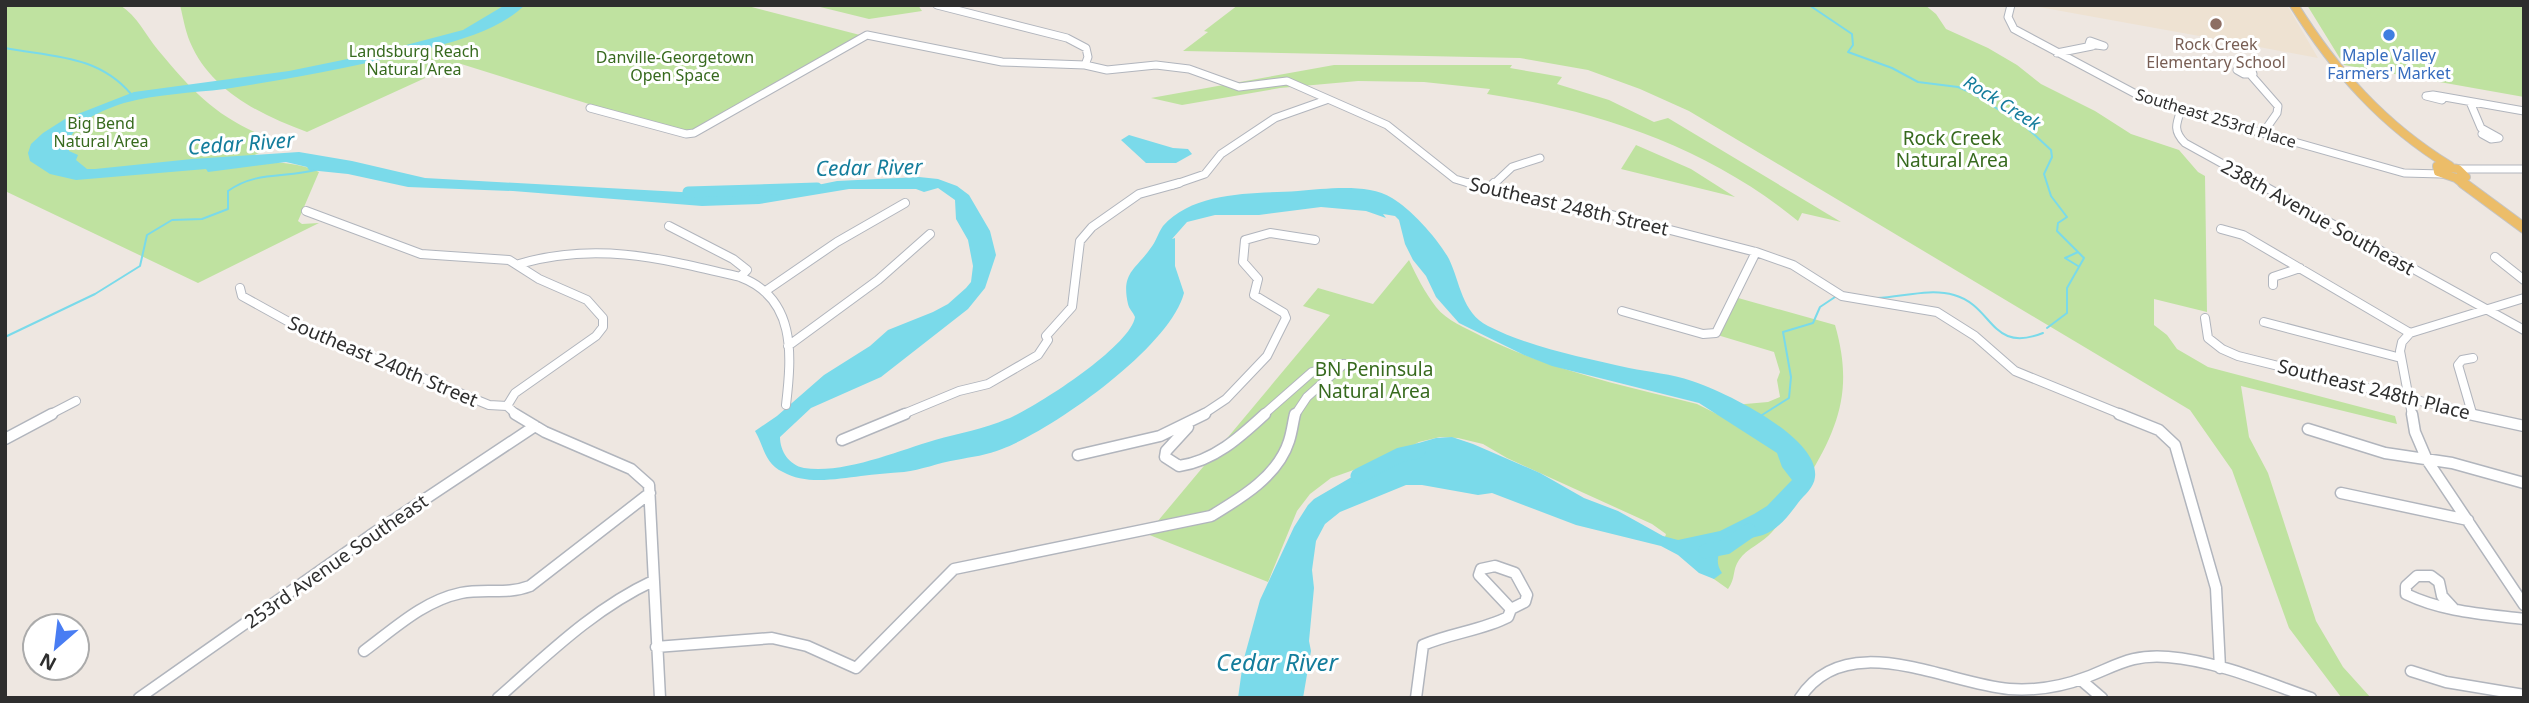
<svg xmlns="http://www.w3.org/2000/svg" width="2529" height="703" font-family="'Noto Sans',sans-serif">
<rect width="100%" height="100%" fill="#eee7e1"/>
<path fill="#eee2d2" d="M2028,5H2287L2318,58L2238,43Z"/>
<path fill="#bfe2a0" d="M5,5H120C138,17 145,34 158,50C199,99 220,120 281,143L250,157C273,164 299,162 319,172L298,221L302,224L319,223L198,283L5,191Z
M180,5H744L860,35L685,134L458,63L307,132C260,115 210,90 190,42C185,30 183,17 180,5Z
M812,5H918L922,11L869,19Z
M1238,5H1925L1936,14L1946,29L1988,48L2017,65L2041,84L2095,111L2131,134L2179,150L2198,172L2205,176L2207,312L2154,299V325L2167,335L2177,349L2208,367L2395,416L2397,424L2241,386L2249,437L2268,473L2316,621L2343,667L2371,698L2341,697L2289,628L2232,470L2190,410L1689,111L1640,89L1588,70L1520,58L1183,51L1208,32L1204,31Z
M2307,5H2524V97L2344,65Z
M1334,65H1512L1510,68L1562,77L1557,84L1609,100L1654,122L1668,118L1841,222L1802,213L1798,221C1709,148 1600,111 1487,94L1490,89L1424,82L1358,81L1280,88L1182,105L1151,98Z
M1636,145L1691,169L1735,197L1621,169Z
M1409,260C1416,275 1425,293 1436,307C1447,321 1466,328 1481,336C1550,370 1623,386 1697,404L1717,414L1745,404L1768,402L1780,397L1777,380L1780,372L1774,352L1714,334L1731,296L1835,325C1853,387 1840,425 1808,478C1797,497 1786,516 1772,532C1763,543 1747,548 1739,560C1732,570 1736,578 1728,589L1663,543L1666,534L1652,524L1507,458L1483,444L1458,438L1440,437L1419,442L1393,456L1331,478L1310,494L1297,511L1268,582L1147,534L1330,315L1303,306L1318,288L1373,304Z"/>
<path fill="#7adaea" d="M505,5H525C501,28 466,38 434,47C365,65 295,78 225,89C191,93 157,94 124,103C103,110 65,124 69,151L78,155L76,160L87,169H95L192,159L299,152L352,161L425,178L735,195L783,192L837,181L919,177L938,179L957,186L969,195L990,231L996,255L985,288L968,309L881,377L811,408L780,437C780,451 789,465 804,468C845,474 897,451 935,440C959,433 984,429 1007,419C1035,408 1131,346 1135,317C1133,312 1129,309 1128,304C1121,273 1135,270 1150,249C1156,242 1158,233 1163,226C1195,190 1255,194 1298,191C1326,189 1367,183 1392,198C1411,209 1438,239 1449,259C1460,282 1462,313 1488,326C1529,347 1584,358 1629,368C1650,372 1671,374 1692,381C1723,391 1820,437 1815,477C1814,488 1804,495 1798,503C1789,515 1778,530 1763,535C1750,539 1736,540 1722,545C1718,556 1715,563 1722,573L1714,579L1699,573L1678,555L1661,546L1576,525L1492,493L1478,495L1422,485H1406L1340,512L1325,524L1316,541L1312,570L1314,588L1309,641L1311,651L1303,698H1238L1243,662L1260,600L1294,527L1308,505L1314,499L1350,478L1397,463L1415,444L1436,438L1452,437L1473,444L1540,473L1584,498L1618,511L1663,536L1678,540L1720,531L1754,514L1767,506L1792,480L1782,467L1777,453L1699,403L1552,366L1524,355L1459,323L1436,297L1426,276L1413,260L1405,244L1399,220L1395,216L1383,214L1386,218L1366,211L1321,207L1259,215H1215L1187,222L1172,239L1175,238V266L1184,293C1170,347 1054,429 1002,449C988,455 971,457 956,460C938,463 921,470 904,472C890,473 875,474 861,476C837,479 805,485 783,472C764,463 764,446 755,431L777,416L824,375L870,346L888,330L933,312L948,304L966,288L971,282L973,266L968,240L956,219L955,200L938,188L924,192L916,189H849L759,204L702,206L513,191L408,187L348,174L309,170L307,167L286,162L208,172L206,169L76,180L50,174L30,161L28,153L31,144L43,133L65,119L134,92L289,71L372,54L463,30Z
M1129,135L1173,148L1188,149L1192,154L1176,163H1146L1121,140Z"/>
<g fill="none" stroke-linecap="round" stroke-linejoin="round">
<path stroke="#7adaea" stroke-width="2" d="M1809,5L1852,34L1853,45L1848,52L1892,68L1918,82L1958,87L1972,93L2025,126L2051,150L2052,157L2044,174L2051,196L2067,217L2058,223L2057,231L2084,258L2067,288V313L2047,328
M5,48C53,57 98,55 131,94
M2078,252L2065,258L2078,266
M1877,298C1902,297 1930,288 1954,295C1994,306 1990,354 2043,333
M5,337L95,294L140,266L147,235L172,220L202,219L228,209V191C256,171 284,178 316,170
M1762,415L1789,398L1791,377L1783,332L1813,323L1820,307L1835,297"/>
<path stroke="#7adaea" stroke-width="11" d="M688,192L817,188"/>
<path stroke="#7adaea" stroke-width="15" d="M1358,476L1400,455L1418,451
M1706,551L1726,547L1749,531"/>
<defs>
<path id="minor-far2" d="M937,5L1067,38L1086,48L1088,57L1085,65L1107,70L1156,65L1189,69L1239,87L1287,81L1387,125L1455,179L1475,185
M2011,5L2008,17L2014,29L2149,101L2404,173L2442,174
M2090,41L2104,46L2089,44Z
M2057,53L2092,46
M2245,68L2252,71L2253,74H2244L2237,70Z
M2250,74L2278,106L2277,113L2263,133
M2433,95L2439,96L2442,100L2426,96Z
M2439,96L2524,111
M2470,102L2481,128L2499,138L2491,139L2482,134L2487,132
M590,108L686,134L694,133L867,35L1002,62L1085,65
M2181,110C2176,124 2173,131 2185,143L2261,185
M2458,169H2524
M1173,185L1205,174L1221,154L1275,118L1326,100
M1493,185L1512,167L1540,158"/>
<path id="minor-far1" d="M1469,183L1509,195L1604,213L1756,252L1793,265L1842,296L1937,312L1975,336L2015,371L2123,415
M2258,183L2524,330
M1487,190L1494,183
M306,211L421,254L509,260L539,279L587,300L603,318V327L596,336L515,393L507,406
M669,226L733,259L747,270L740,277C796,298 792,354 786,405
M2221,229L2243,235L2410,333
M2495,257L2524,280
M519,264C597,241 664,259 740,277
M2273,285V277L2300,268
M240,288L242,296L298,327L489,405L507,406
M767,290L837,242L905,203
M1622,311L1703,334L1716,333L1756,252
M2205,318L2208,338L2222,349L2238,356L2477,415
M2264,322L2401,358
M788,346L878,280L930,234
M507,406L517,415
M2472,413L2458,365L2462,360L2473,358
M49,415L76,401
M901,415L959,391L988,384L1038,355L1048,340L1046,336L1072,307L1080,241L1092,227L1139,194L1179,183
M1202,415L1226,399L1267,356L1286,318L1284,313L1254,295L1258,279L1243,262L1245,240L1270,233L1315,240
M1263,415L1312,372L1343,364
M1295,415L1307,397L1344,364
M2412,415L2400,351L2402,342L2410,333L2524,298"/>
<path id="minor" d="M515,414L545,432L631,469L649,485L660,698
M2119,414L2159,430L2175,445L2216,588L2220,668
M2412,414L2415,432L2427,460L2524,605
M2469,414L2524,426
M1188,427L1166,451L1165,457L1179,466C1214,461 1240,437 1265,414
M2308,429L2385,453L2452,463L2524,483
M5,439L52,414
M842,440L905,414
M1078,455L1160,436L1205,414
M2341,493L2468,520
M1495,566L1515,573L1527,595L1525,602L1511,609L1479,575L1481,569Z
M2453,608L2442,596L2439,582L2431,576H2417L2406,586V594C2443,612 2484,614 2524,619
M656,647L772,638L807,646L856,668L954,569L1211,516C1241,498 1278,476 1289,441C1292,432 1293,422 1295,414
M364,651C394,629 423,601 461,593C484,588 507,595 530,586L650,493
M2411,671L2446,682L2524,695
M2081,680L2102,698
M139,698L371,535L535,426
M498,698C547,655 593,609 653,581
M1416,698L1423,645C1451,633 1483,630 1508,617L1511,609
M1800,698C1846,627 1945,683 2009,689C2036,691 2061,687 2087,677C2118,665 2132,654 2168,657C2217,661 2265,682 2311,698"/>
<path id="major-far1" d="M2294,5C2335,71 2383,125 2450,166
M2437,166L2458,169L2466,177L2456,178L2438,172Z
M2456,178L2465,185"/>
<path id="major" d="M2463,183L2524,228"/>
</defs>
<use href="#minor-far2" stroke="#b1b5bd" stroke-width="9"/>
<use href="#minor-far1" stroke="#b1b5bd" stroke-width="10"/>
<use href="#minor" stroke="#b1b5bd" stroke-width="13"/>
<use href="#major-far1" stroke="#c4c4c4" stroke-width="10"/>
<use href="#major" stroke="#c4c4c4" stroke-width="12"/>
<use href="#minor-far2" stroke="#fff" stroke-width="7"/>
<use href="#minor-far1" stroke="#fff" stroke-width="8"/>
<use href="#minor" stroke="#fff" stroke-width="10"/>
<use href="#major-far1" stroke="#ecbd69" stroke-width="8"/>
<use href="#major" stroke="#ecbd69" stroke-width="10"/>
</g>
<circle fill="#8d6e63" stroke="#fff" stroke-width="2.5" cx="2216" cy="24" r="7"/>
<circle fill="#3f7fe0" stroke="#fff" stroke-width="2.5" cx="2389" cy="35" r="7"/>
<g text-anchor="middle" stroke-width="6" stroke-linejoin="round" paint-order="stroke">
<g font-size="16" fill="#785e54" stroke="#fff">
<text x="2216" y="50">Rock Creek<tspan x="2216" dy="18">Elementary School</tspan></text>
</g>
<g font-size="16" fill="#376a1e" stroke="#fff">
<text x="414" y="57">Landsburg Reach<tspan x="414" dy="18">Natural Area</tspan></text>
<text x="675" y="63">Danville-Georgetown<tspan x="675" dy="18">Open Space</tspan></text>
<text x="101" y="129">Big Bend<tspan x="101" dy="18">Natural Area</tspan></text>
</g>
<g font-size="16" fill="#366cbe" stroke="#fff">
<text x="2389" y="61">Maple Valley<tspan x="2389" dy="18">Farmers' Market</tspan></text>
</g>
<g font-size="16" fill="#2e2e2e" stroke="#fff">
<text transform="translate(2216 118) rotate(17)" y="6">Southeast 253rd Place</text>
</g>
<g font-size="18" font-style="italic" fill="#147d9c" stroke="#fff">
<text transform="translate(2002 103) rotate(32)" y="6">Rock Creek</text>
</g>
<g font-size="19" fill="#376a1e" stroke="#fff">
<text x="1952" y="145">Rock Creek<tspan x="1952" dy="22">Natural Area</tspan></text>
<text x="1374" y="376">BN Peninsula<tspan x="1374" dy="22">Natural Area</tspan></text>
</g>
<g font-size="19" fill="#2e2e2e" stroke="#fff">
<text transform="translate(1569 206) rotate(13)" y="7">Southeast 248th Street</text>
<text transform="translate(2318 217) rotate(29)" y="7">238th Avenue Southeast</text>
<text transform="translate(383 361) rotate(23)" y="7">Southeast 240th Street</text>
<text transform="translate(2374 389) rotate(14)" y="7">Southeast 248th Place</text>
<text transform="translate(336 561) rotate(-35)" y="7">253rd Avenue Southeast</text>
</g>
<g font-size="21" font-style="italic" fill="#147d9c" stroke="#fff">
<text transform="translate(241 144) rotate(-4)" y="7">Cedar River</text>
<text transform="translate(869 168) rotate(-1)" y="7">Cedar River</text>
</g>
<g font-size="24" font-style="italic" fill="#147d9c" stroke="#fff">
<text x="1277" y="671">Cedar River</text>
</g>
</g>
<rect width="2529" height="703" fill="none" stroke="#2e2e2e" stroke-width="14"/>
<g transform="translate(56 647) rotate(208)"><circle r="33" fill="#ffffff" stroke="#ababab" stroke-width="2"/>
<path d="M0-5L12 26L0 18L-12 26Z" fill="#497df3"/>
<text y="-10" font-size="19" font-weight="bold" text-anchor="middle" fill="#2e2e2e">N</text>
</g>
</svg>
